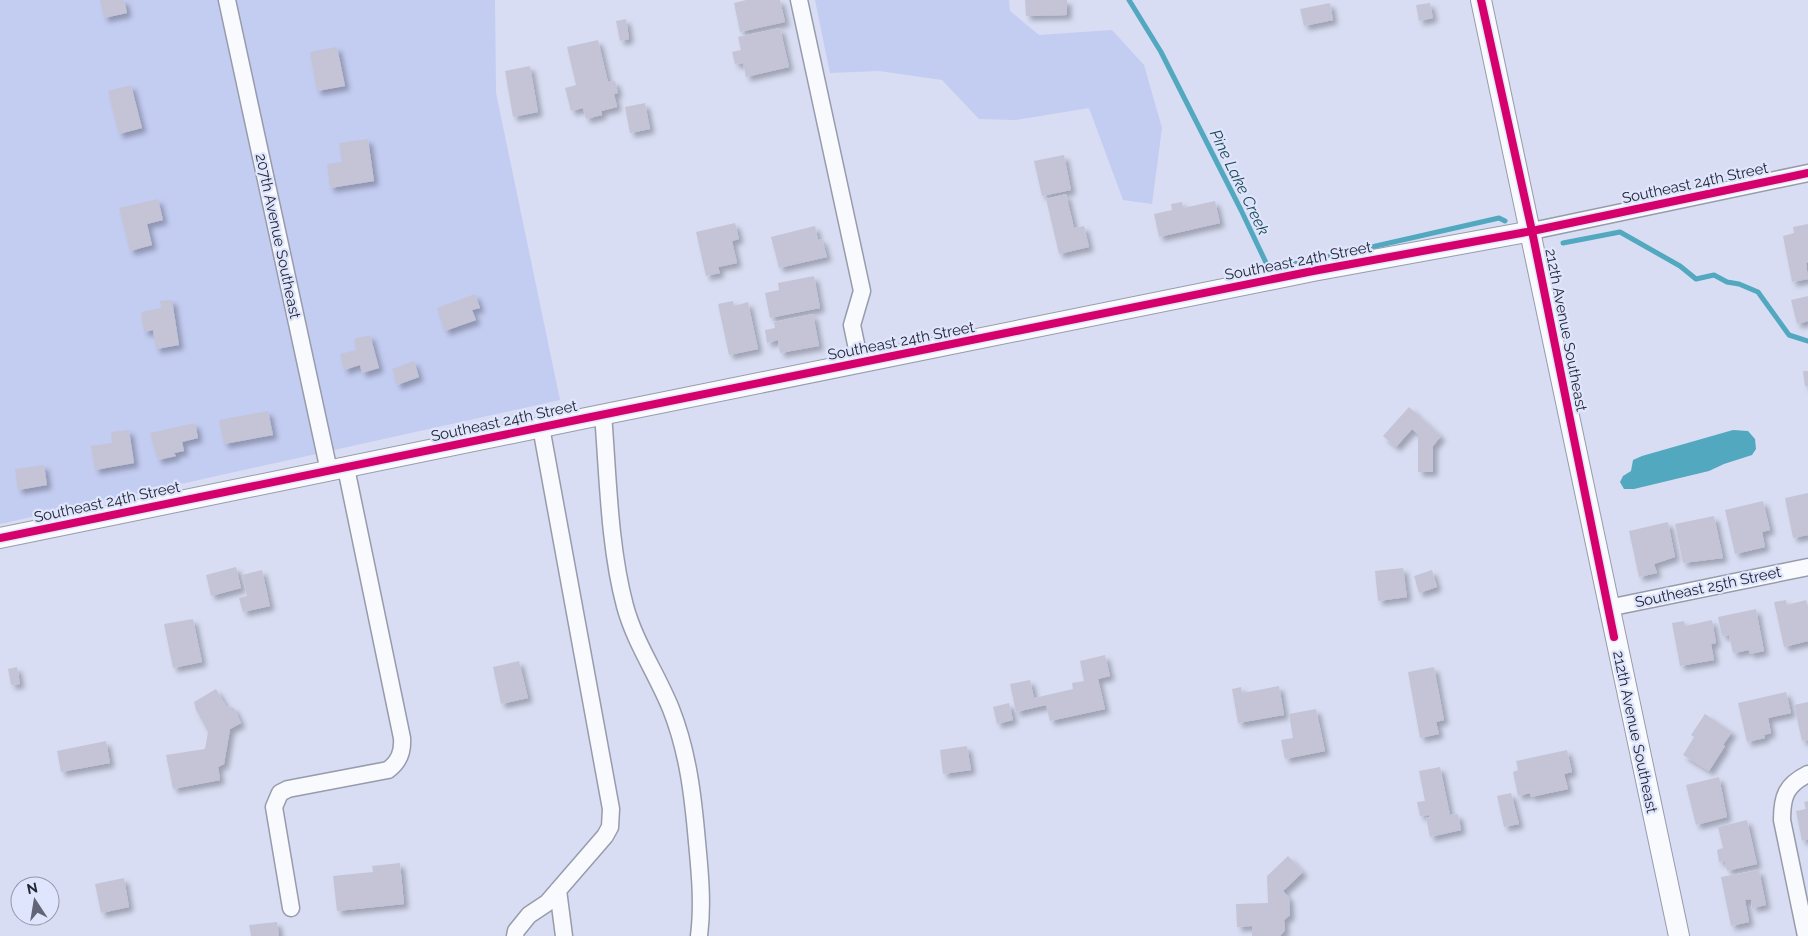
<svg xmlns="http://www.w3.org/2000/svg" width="1808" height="936" font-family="Raleway,sans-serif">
<defs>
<filter id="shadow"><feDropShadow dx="4.5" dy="4.5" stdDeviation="2.5" flood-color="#0004"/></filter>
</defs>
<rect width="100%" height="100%" fill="#d8ddf3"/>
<path fill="#c3ccf1" d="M0,0H495L496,93L560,400L0,524Z
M815,0H1009L1010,11L1039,35L1112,30L1144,65L1162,128L1152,204L1123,200L1089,108L1016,120L979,119L942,80L879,71L830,73Z"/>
<path fill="#52a8be" d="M1733,430L1748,431L1755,439L1756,449L1752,455L1724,464L1709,471L1634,489H1624L1620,482L1623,476L1631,471L1633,460L1642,456Z"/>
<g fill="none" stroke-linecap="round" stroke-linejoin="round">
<path stroke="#52a8be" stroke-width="5" d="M1129,0L1161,52L1241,210L1269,269L1332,256L1499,218L1505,221
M1563,243L1620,232L1680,266L1696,279L1714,275L1727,282L1739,284L1758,292L1789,335L1808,341"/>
</g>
<path fill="#c4c4d6" filter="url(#shadow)" d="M100,0H124L127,13L104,18Z
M746,0H780L785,22L740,32L734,3Z
M1025,0H1067V15L1026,16Z
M1330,3L1333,20L1304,26L1300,9Z
M1430,3L1433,18L1419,21L1416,5Z
M626,19L629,39L620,41L616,21Z
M780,28L789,67L746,77L743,63L735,64L732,52L741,50L738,37Z
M598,40L608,82L615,81L618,93L614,94L617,107L601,111L602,115L586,119L583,108L571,111L565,88L576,85L567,47Z
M337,47L345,86L317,91L310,52Z
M530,66L538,112L513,117L505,71Z
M131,85L142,128L119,134L108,91Z
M645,103L650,129L630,133L625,107Z
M368,139L374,181L330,188L327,164L342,162L339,143Z
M1064,155L1071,190L1042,196L1034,161Z
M1066,194L1074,228L1084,226L1089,247L1059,254L1046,199Z
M158,199L163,220L147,224L152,245L130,251L119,208Z
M1215,201L1220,223L1159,237L1154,214L1172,210L1171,204L1182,202L1183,208Z
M735,223L739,239L732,241L737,263L718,267L720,273L706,276L696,232Z
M1808,224V262L1806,263L1808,279L1792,282L1783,236L1794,233L1793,227Z
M815,226L818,240L822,239L827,257L779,268L771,237Z
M814,276L820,308L770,318L765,293L779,290L778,283Z
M475,294L480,308L472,310L476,320L445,331L437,308Z
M1808,296V321L1797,324L1791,300Z
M172,300L179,345L156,349L153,330L144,332L141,312L161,308L160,301Z
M733,301L734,306L748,302L758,349L729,355L718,304Z
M813,314L819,346L780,353L778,340L767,343L765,330L775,328L774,322Z
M370,335L379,368L362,373L360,365L344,370L340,354L356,350L354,339Z
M414,361L419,377L397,385L392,369Z
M1803,371H1808V386H1805Z
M1409,407L1441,436L1433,446V472H1418V434L1412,429L1396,447L1383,436Z
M268,411L273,435L224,444L219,420Z
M195,423L198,438L182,442L184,451L174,453L176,456L158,460L150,433Z
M129,430L134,463L95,470L91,446L112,443L111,432Z
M44,465L47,485L18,490L15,469Z
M1808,493V535L1793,538L1785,498Z
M1763,501L1770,530L1762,532L1765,547L1735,554L1725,510Z
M1714,516L1723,558L1683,563L1675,524Z
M1668,522L1675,557L1654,564L1657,573L1639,577L1629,531Z
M236,567L241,588L211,596L206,575Z
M1403,568L1407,597L1378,601L1375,571Z
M262,570L270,606L243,612L239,598L247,596L242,575Z
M1432,570L1437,587L1419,593L1414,576Z
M1786,600L1787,605L1806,600L1808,607V641L1784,647L1774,602Z
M1756,609L1764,651L1750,654L1749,650L1733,653L1729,635L1722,636L1718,617Z
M193,619L202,662L173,668L164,624Z
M1712,620L1716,643L1711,644L1714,660L1680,666L1672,623L1684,621L1685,626Z
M1105,655L1110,676L1098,679L1105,709L1050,721L1046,705L1016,712L1010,684L1030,680L1034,698L1073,689L1072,683L1084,681L1080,661Z
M519,661L528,698L501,704L493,667Z
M17,667L20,684L11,685L8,669Z
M1434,667L1444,720L1436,722L1439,734L1420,738L1408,672Z
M1279,686L1284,715L1238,723L1232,689L1241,687L1242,693Z
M216,689L226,706L234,708L241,723L230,729L224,764L218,767L220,780L173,789L166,755L205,749L208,732L196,710L194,702Z
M1786,692L1791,713L1768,718L1771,733L1764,735L1765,738L1747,742L1738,703Z
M1808,702V740L1802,741L1794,705Z
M1009,703L1013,720L997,724L993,707Z
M1316,709L1325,751L1285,759L1281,740L1293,738L1289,714Z
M1705,714L1732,732L1723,745L1725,746L1709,771L1683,755L1694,737L1691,735Z
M106,741L110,763L61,772L57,751Z
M967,746L971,770L943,774L940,750Z
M1567,750L1572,772L1564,774L1568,789L1531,797L1530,793L1518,796L1513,772L1518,770L1516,761Z
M1440,767L1450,815L1458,814L1461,830L1430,837L1426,818L1429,817V815L1420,816L1417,802L1425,801L1419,771Z
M1719,777L1727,817L1696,825L1686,785Z
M1511,793L1519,824L1504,827L1497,796Z
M1808,801V839L1802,841L1796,811L1806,809L1804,802Z
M1747,820L1757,864L1727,871L1725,861L1719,862L1717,850L1723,848L1718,827Z
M1288,856L1303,872L1283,891L1289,898L1290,915L1284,920L1285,930L1280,936H1252V926L1237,927L1236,904L1268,903L1267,876Z
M400,863L404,904L337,911L333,876L373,872L372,866Z
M1759,870L1766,905L1752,908L1751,899L1745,900L1749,922L1731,926L1721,877Z
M124,878L129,907L101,913L95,884Z
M277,922L279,936H251L249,925Z"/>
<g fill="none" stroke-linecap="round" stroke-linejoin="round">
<defs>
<path id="minor" d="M227,0L329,471
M799,0L862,291L852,325L860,363
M1532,231L1808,173
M603,414C608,476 609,546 625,606C635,643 657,674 671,709C688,752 693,796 697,842C700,873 703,905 699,936
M1608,608L1808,567
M558,890L564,936
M291,908L274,807L280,793L288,789L388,770C399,762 403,752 402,738L346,468
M515,936L516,931L529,915L547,903L605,836L610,827L611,809L541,427
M1806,936L1782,820C1782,796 1786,785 1808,774"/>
<path id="tertiary" d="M1481,0C1549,312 1611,624 1679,936
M0,538L586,418L1313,271L1532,231"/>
</defs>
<use href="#minor" stroke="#989bac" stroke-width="19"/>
<use href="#tertiary" stroke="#989bac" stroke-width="22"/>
<use href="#minor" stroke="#f9fafd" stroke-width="16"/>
<use href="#tertiary" stroke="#f9fafd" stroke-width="20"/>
<defs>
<path id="cycleway" d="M1481,0L1532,231L1614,637
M0,538L586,418L1313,271L1532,231L1808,173"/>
</defs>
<use href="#cycleway" stroke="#dfe5fc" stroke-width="11"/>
<use href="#cycleway" stroke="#d6006c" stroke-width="8"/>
</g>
<g text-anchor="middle" stroke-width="4.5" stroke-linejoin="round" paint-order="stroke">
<g font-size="15" fill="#222534" stroke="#dfe5fc">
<text transform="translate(1695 183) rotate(-12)" y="5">Southeast 24th Street</text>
<text transform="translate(278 236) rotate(78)" y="5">207th Avenue Southeast</text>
<text transform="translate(1298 261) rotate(-11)" y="5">Southeast 24th Street</text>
<text transform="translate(1566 330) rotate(79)" y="5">212th Avenue Southeast</text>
<text transform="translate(901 341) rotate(-11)" y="5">Southeast 24th Street</text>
<text transform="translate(504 421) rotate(-12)" y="5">Southeast 24th Street</text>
<text transform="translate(107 502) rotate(-12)" y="5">Southeast 24th Street</text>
<text transform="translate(1708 587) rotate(-12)" y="5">Southeast 25th Street</text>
<text transform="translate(1635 732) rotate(78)" y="5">212th Avenue Southeast</text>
</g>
<g font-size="16" font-style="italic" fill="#184750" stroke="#dfe5fc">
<text transform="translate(1240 182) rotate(64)" y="6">Pine Lake Creek</text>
</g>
</g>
<g transform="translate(35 901) rotate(348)"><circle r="24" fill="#dfe5fc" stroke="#9398ac"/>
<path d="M0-4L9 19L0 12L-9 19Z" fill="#626577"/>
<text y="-8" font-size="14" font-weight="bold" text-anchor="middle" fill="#222534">N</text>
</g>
</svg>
